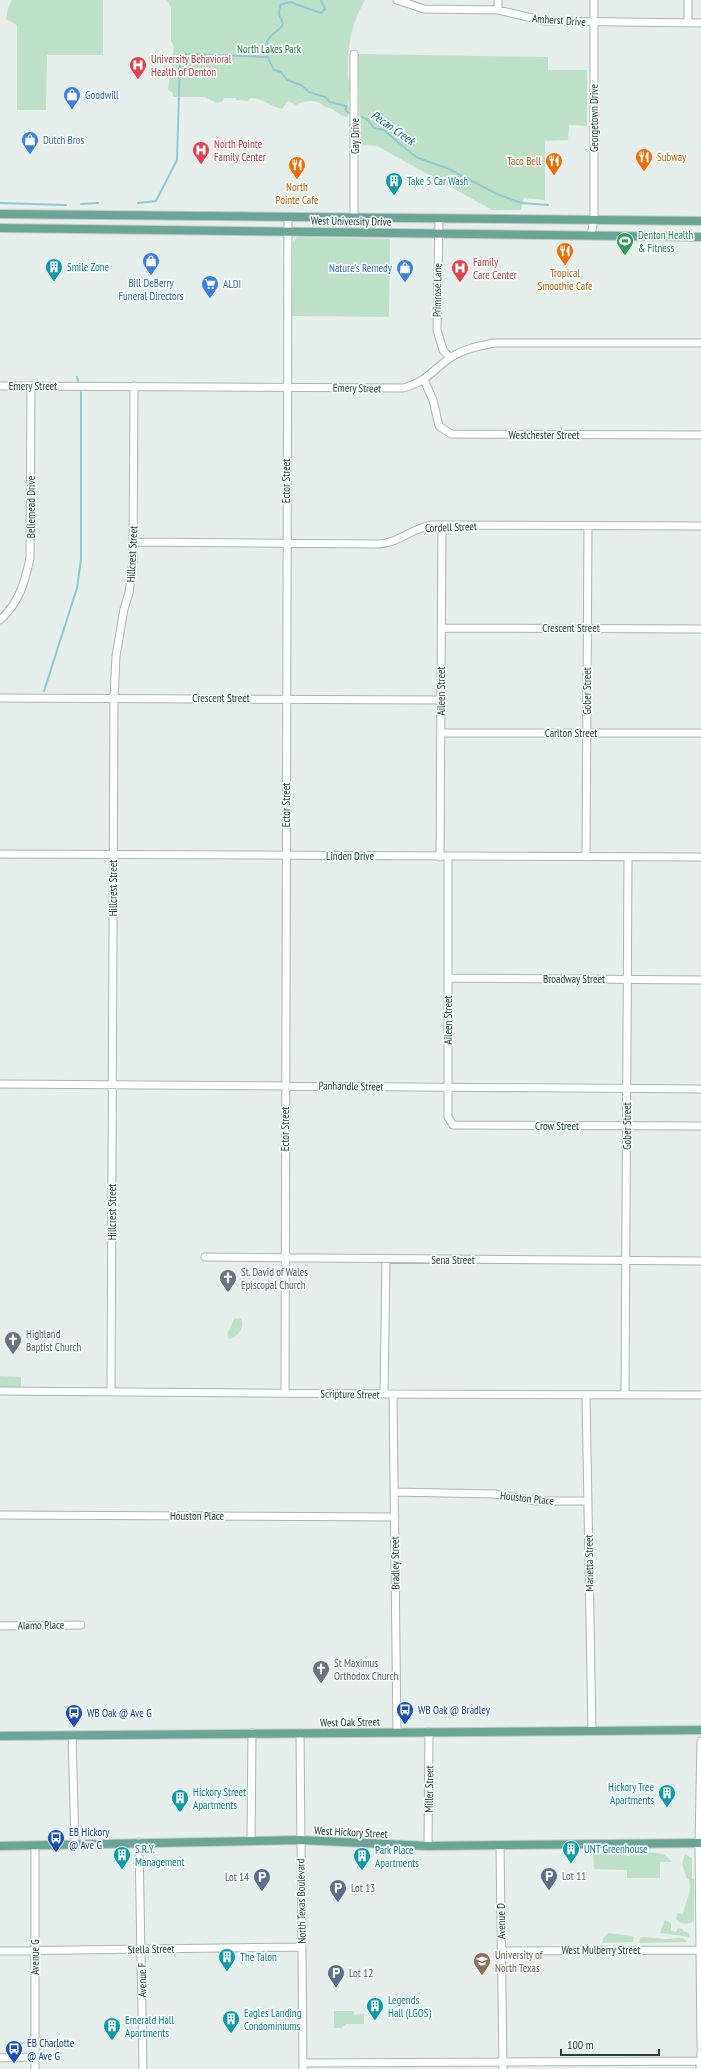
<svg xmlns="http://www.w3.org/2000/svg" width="701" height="2069" font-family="'PT Sans Narrow',sans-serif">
<rect width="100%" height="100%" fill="#e6efeb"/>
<path fill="#bfe0c8" d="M12,0H103V55H47L46,110H17V25L6,19L8,8Z
M167,0H365C349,29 348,46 348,79L351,81L348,105L350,110L347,117C339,116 334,108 325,107C318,99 305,100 296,105L288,101L282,109C270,106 262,98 250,98L248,101L236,100V98H224L223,101L217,103L205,97H173V93L168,90L174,46L171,41V8Z
M358,54L548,57V70H587V126L569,125L568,140L545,141V200L524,198L521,210H492L377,146L360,145Z
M297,237L390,239L389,317L292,316L293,242Z
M241,1318C245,1326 239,1337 229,1339L227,1334L234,1319Z
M0,1376L21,1377V1387H32V1391H0Z
M616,1852L628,1856L645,1852L664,1854L672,1862H660V1878H627V1870L594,1869L593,1854Z
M685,1854L692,1858V1879H694V1921C688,1925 681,1925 676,1919L677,1913L683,1914C686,1900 692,1893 689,1879H687L682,1864Z
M665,1920L671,1923V1931L676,1932L678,1928L683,1929V1931L689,1933V1937L660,1933Z
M608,1933L631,1936L634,1937L633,1942L602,1943L603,1938Z
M642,1937C650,1937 656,1938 664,1939C671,1940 682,1934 687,1942L639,1943L640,1938Z
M334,2011H354V2015L364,2014V2024H346L342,2028H334Z"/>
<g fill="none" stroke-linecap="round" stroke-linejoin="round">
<path stroke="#8ec9d4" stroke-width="2" d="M321,0L325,9L321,13L290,2L280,5L279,14L283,24C281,29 276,31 272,35C261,45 268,59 274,70L281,72L287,80L301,85L309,92L325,97L330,102L346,106V111L349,113
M362,117L368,120L374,128L384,130L406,149L418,158L447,168L497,194L521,203L548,205
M0,203L66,205
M138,203L156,201L177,160L180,58L187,54L268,57
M81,204L98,203
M77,377L78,381
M44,691L77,588L81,559V392"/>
<defs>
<path id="minor" d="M397,0L424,9L498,10L545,21L701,23
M498,10V0
M688,23V0
M354,54V218
M439,219L437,330L443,350L450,358
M591,235L594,219V0
M424,380L433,400L439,426L451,434L701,435
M0,386L403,388C428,381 430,372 450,358C463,349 479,346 494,343H701
M133,542L378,544C399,543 412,528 432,525L701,526
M0,620C19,603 25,582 30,558L31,386
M442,628L701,629
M0,698L441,700
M441,733H701
M0,854L701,857
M448,856V1117L453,1125L701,1126
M440,857L442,526
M586,857L588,526
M448,978L701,980
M0,1084L701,1089
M205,1257L701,1261
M0,1391L388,1394L701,1395
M111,1392L114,698L116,656L124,609L129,593L133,561L134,386
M285,1393L288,217
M384,1394L386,1259
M393,1394L397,1732
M586,1395L592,1731
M625,1395L628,857
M394,1492L495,1494L536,1501H588
M0,1515L395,1517
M0,1626L81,1625
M300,1733L303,2069
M72,1735L75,1844
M701,1741L699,1843L701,2047
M251,1841L252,1733
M139,1842L143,2069
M35,1845V2069
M500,1845L503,2069
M428,1846L429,1732
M0,1951L301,1947
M502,1951L701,1950
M0,2058L35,2057
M303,2063L701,2061
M700,2069L701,2052"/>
<path id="major" d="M0,214L701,221
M0,228L701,237
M0,1736L701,1730
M0,1846L300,1840L428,1846L701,1843"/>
</defs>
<use href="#minor" stroke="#a8b8b2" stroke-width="9"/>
<use href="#major" stroke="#c2cac8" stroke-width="10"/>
<use href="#minor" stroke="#fff" stroke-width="7"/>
<use href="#major" stroke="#6aa596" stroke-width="8"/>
</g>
<defs>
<symbol id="hospital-pin" viewBox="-11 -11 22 30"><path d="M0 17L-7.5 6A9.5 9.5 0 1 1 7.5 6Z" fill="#e0444e" stroke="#f7fbf9"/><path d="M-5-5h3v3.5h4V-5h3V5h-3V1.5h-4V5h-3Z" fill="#fff"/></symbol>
<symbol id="shop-pin" viewBox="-11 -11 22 30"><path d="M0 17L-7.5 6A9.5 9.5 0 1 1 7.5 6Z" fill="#3f7fe0" stroke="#f7fbf9"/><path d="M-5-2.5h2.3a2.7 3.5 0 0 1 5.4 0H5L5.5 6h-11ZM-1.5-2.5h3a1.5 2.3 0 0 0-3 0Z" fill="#fff"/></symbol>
<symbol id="restaurant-pin" viewBox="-11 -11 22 30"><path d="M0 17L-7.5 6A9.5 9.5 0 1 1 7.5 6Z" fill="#e8710a" stroke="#f7fbf9"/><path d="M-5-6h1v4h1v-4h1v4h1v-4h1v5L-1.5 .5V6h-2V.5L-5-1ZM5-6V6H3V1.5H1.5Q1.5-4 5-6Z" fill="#fff"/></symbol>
<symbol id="building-pin" viewBox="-11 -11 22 30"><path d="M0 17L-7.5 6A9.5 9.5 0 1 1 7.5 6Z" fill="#0f9aa8" stroke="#f7fbf9"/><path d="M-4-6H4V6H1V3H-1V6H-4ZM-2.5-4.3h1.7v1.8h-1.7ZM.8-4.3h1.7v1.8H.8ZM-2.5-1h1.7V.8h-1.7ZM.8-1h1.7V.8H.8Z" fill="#fff"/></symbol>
<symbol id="stadium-pin" viewBox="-11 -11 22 30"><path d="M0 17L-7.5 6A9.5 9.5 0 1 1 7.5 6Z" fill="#2e9e5b" stroke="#f7fbf9"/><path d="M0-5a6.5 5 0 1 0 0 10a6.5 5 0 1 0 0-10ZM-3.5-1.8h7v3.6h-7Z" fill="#fff"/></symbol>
<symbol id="supermarket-pin" viewBox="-11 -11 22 30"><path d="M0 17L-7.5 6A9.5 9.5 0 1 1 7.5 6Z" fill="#3f7fe0" stroke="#f7fbf9"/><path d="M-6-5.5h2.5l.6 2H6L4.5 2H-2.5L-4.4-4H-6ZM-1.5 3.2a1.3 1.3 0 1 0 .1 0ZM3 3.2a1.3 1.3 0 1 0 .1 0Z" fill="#fff"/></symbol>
<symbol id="church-pin" viewBox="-11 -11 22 30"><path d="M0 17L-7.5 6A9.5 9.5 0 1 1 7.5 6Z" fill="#6b7280" stroke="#f7fbf9"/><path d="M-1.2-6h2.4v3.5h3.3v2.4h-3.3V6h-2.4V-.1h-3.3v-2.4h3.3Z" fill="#fff"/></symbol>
<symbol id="bus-pin" viewBox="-11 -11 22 30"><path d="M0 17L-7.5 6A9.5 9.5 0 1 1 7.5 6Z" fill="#1a4fb4" stroke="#f7fbf9"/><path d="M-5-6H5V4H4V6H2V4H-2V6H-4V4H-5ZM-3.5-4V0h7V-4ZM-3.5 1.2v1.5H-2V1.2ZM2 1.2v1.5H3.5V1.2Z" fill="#fff"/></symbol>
<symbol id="parking-pin" viewBox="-11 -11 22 30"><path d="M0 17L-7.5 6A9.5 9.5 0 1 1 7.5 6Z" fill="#5c6f8a" stroke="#f7fbf9"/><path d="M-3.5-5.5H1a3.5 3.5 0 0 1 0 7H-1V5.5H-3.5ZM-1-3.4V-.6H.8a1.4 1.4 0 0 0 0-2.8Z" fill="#fff"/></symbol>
<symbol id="university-pin" viewBox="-11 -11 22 30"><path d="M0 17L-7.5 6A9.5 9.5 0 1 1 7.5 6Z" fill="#8d6e63" stroke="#f7fbf9"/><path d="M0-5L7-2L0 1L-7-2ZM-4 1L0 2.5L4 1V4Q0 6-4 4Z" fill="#fff"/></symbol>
</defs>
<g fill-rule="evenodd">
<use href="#hospital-pin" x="128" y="55" width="20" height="27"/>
<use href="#shop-pin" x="62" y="85" width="20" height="27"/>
<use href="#shop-pin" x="20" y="130" width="20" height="27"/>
<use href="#hospital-pin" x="191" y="140" width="20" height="27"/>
<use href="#restaurant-pin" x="634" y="147" width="20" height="27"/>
<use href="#restaurant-pin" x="544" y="151" width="20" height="27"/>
<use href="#restaurant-pin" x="287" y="155" width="20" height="27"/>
<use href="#building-pin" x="384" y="171" width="20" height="27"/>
<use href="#stadium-pin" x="615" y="231" width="20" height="27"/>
<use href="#restaurant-pin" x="555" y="241" width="20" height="27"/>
<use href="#shop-pin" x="141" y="251" width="20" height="27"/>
<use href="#building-pin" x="44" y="257" width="20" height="27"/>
<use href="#shop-pin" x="395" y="258" width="20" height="27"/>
<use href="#hospital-pin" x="450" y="258" width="20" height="27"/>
<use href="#supermarket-pin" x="200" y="274" width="20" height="27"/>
<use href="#church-pin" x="218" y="1268" width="20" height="27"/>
<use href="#church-pin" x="3" y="1330" width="20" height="27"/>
<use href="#church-pin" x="311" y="1659" width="20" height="27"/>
<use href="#bus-pin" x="395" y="1700" width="20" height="27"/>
<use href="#bus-pin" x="64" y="1703" width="20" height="27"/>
<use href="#building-pin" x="657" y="1783" width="20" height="27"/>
<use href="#building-pin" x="170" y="1788" width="20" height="27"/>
<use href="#bus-pin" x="46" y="1828" width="20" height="27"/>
<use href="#building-pin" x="561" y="1839" width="20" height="27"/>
<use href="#building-pin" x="112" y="1845" width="20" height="27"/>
<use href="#building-pin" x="352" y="1846" width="20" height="27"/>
<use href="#parking-pin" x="539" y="1866" width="20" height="27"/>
<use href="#parking-pin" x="252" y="1867" width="20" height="27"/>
<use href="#parking-pin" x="328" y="1878" width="20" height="27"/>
<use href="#building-pin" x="217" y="1947" width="20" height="27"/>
<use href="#university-pin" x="472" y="1951" width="20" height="27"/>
<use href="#parking-pin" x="326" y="1963" width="20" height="27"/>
<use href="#building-pin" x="365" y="1996" width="20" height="27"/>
<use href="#building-pin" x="221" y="2009" width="20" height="27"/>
<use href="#building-pin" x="102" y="2016" width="20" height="27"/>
<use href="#bus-pin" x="4" y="2039" width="20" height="27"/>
</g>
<g text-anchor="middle" stroke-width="3.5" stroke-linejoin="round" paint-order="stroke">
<g font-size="11" fill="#24423a" stroke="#f7fbf9">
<text transform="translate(559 20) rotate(4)" y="4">Amherst Drive</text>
<text transform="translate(594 118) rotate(-90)" y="4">Georgetown Drive</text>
<text transform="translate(355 136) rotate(-90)" y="4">Gay Drive</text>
<text transform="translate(351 221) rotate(1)" y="4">West University Drive</text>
<text transform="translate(437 290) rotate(-89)" y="4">Primrose Lane</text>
<text x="33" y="390">Emery Street</text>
<text transform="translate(357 388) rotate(1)" y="4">Emery Street</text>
<text x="544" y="439">Westchester Street</text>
<text transform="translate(286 481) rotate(-90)" y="4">Ector Street</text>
<text transform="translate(31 507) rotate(-90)" y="4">Bellemead Drive</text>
<text transform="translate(451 527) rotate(-2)" y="4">Cordell Street</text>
<text transform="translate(132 554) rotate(-87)" y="4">Hillcrest Street</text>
<text x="571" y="632">Crescent Street</text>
<text transform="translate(441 691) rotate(-90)" y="4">Aileen Street</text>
<text transform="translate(587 691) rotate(-90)" y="4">Gober Street</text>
<text x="221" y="702">Crescent Street</text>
<text x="571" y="737">Carlton Street</text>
<text transform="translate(286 805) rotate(-90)" y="4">Ector Street</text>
<text x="350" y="860">Linden Drive</text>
<text transform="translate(113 888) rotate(-90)" y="4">Hillcrest Street</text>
<text x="574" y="983">Broadway Street</text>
<text transform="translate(448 1020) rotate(-90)" y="4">Aileen Street</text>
<text transform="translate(351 1086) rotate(1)" y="4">Panhandle Street</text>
<text x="557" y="1130">Crow Street</text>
<text transform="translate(627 1126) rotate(-90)" y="4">Gober Street</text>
<text transform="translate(285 1129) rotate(-90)" y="4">Ector Street</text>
<text transform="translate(112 1212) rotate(-90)" y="4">Hillcrest Street</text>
<text x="453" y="1264">Sena Street</text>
<text transform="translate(350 1394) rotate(1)" y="4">Scripture Street</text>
<text transform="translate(527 1498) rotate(6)" y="4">Houston Place</text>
<text x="197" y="1520">Houston Place</text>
<text transform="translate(395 1563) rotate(-91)" y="4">Bradley Street</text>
<text transform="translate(589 1563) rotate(-91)" y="4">Marietta Street</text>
<text transform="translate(41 1625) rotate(-1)" y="4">Alamo Place</text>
<text transform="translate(350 1722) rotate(-1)" y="4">West Oak Street</text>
<text transform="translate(429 1789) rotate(-89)" y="4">Miller Street</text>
<text transform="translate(351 1832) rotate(3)" y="4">West Hickory Street</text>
<text transform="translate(301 1901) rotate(-91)" y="4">North Texas Boulevard</text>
<text transform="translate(501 1921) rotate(-91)" y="4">Avenue D</text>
<text transform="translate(151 1949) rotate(-1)" y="4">Stella Street</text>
<text x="601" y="1954">West Mulberry Street</text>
<text transform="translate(35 1957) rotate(-90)" y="4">Avenue G</text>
<text transform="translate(142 1980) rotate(-91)" y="4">Avenue F</text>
</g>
<g font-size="11" fill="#2d7a4b" stroke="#f7fbf9">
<text x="269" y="53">North Lakes Park</text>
</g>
<g font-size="11" fill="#be3a42" stroke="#f7fbf9" text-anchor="start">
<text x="151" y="63">University Behavioral<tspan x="151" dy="13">Health of Denton</tspan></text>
<text x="214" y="148">North Pointe<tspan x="214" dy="13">Family Center</tspan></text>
<text x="473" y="266">Family<tspan x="473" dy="13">Care Center</tspan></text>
</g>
<g font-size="11" fill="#366cbe" stroke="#f7fbf9" text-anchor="start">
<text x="85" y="99">Goodwill</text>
<text x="43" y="144">Dutch Bros</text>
<text x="392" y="272" text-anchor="end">Nature's Remedy</text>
<text x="151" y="287" text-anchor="middle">Bill DeBerry<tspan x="151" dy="13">Funeral Directors</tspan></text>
<text x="223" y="288">ALDI</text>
</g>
<g font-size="11" fill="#c56008" stroke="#f7fbf9">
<text x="657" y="161" text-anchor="start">Subway</text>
<text x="541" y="165" text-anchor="end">Taco Bell</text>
<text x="297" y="191">North<tspan x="297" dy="13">Pointe Cafe</tspan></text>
<text x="565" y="277">Tropical<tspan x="565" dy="13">Smoothie Cafe</tspan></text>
</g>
<g font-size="11" fill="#0d838f" stroke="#f7fbf9" text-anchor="start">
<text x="407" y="185">Take 5 Car Wash</text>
<text x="67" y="271">Smile Zone</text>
<text x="654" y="1791" text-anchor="end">Hickory Tree<tspan x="654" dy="13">Apartments</tspan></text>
<text x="193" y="1796">Hickory Street<tspan x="193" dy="13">Apartments</tspan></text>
<text x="135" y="1853">S.R.Y.<tspan x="135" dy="13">Management</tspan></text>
<text x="584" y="1853">UNT Greenhouse</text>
<text x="375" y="1854">Park Place<tspan x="375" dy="13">Apartments</tspan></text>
<text x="240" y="1961">The Talon</text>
<text x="388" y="2004">Legends<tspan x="388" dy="13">Hall (LGOS)</tspan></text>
<text x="244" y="2017">Eagles Landing<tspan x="244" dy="13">Condominiums</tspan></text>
<text x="125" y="2024">Emerald Hall<tspan x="125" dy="13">Apartments</tspan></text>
</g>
<g font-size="11" fill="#27864d" stroke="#f7fbf9" text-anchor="start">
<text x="638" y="239">Denton Health<tspan x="638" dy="13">&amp; Fitness</tspan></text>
</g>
<g font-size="11" fill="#5b616d" stroke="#f7fbf9" text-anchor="start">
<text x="241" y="1276">St. David of Wales<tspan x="241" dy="13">Episcopal Church</tspan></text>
<text x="26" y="1338">Highland<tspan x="26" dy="13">Baptist Church</tspan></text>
<text x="334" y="1667">St Maximus<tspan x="334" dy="13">Orthodox Church</tspan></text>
</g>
<g font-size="11" fill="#164399" stroke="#f7fbf9" text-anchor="start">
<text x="418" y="1714">WB Oak @ Bradley</text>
<text x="87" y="1717">WB Oak @ Ave G</text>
<text x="69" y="1836">EB Hickory<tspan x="69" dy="13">@ Ave G</tspan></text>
<text x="27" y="2047">EB Charlotte<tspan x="27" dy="13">@ Ave G</tspan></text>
</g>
<g font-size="11" fill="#4e5e75" stroke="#f7fbf9" text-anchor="start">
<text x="562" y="1880">Lot 11</text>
<text x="249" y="1881" text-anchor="end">Lot 14</text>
<text x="351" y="1892">Lot 13</text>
<text x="349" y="1977">Lot 12</text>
</g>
<g font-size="11" fill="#785e54" stroke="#f7fbf9" text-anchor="start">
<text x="495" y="1959">University of<tspan x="495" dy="13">North Texas</tspan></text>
</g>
<g font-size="12" font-style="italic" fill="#1c6f80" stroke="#f7fbf9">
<text transform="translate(393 128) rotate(35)" y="4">Pecan Creek</text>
</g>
</g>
<path d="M561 2049v6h98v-6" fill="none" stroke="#24423a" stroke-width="2"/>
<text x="567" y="2049" font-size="12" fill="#24423a" stroke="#f7fbf9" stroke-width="3" paint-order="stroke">100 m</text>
</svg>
